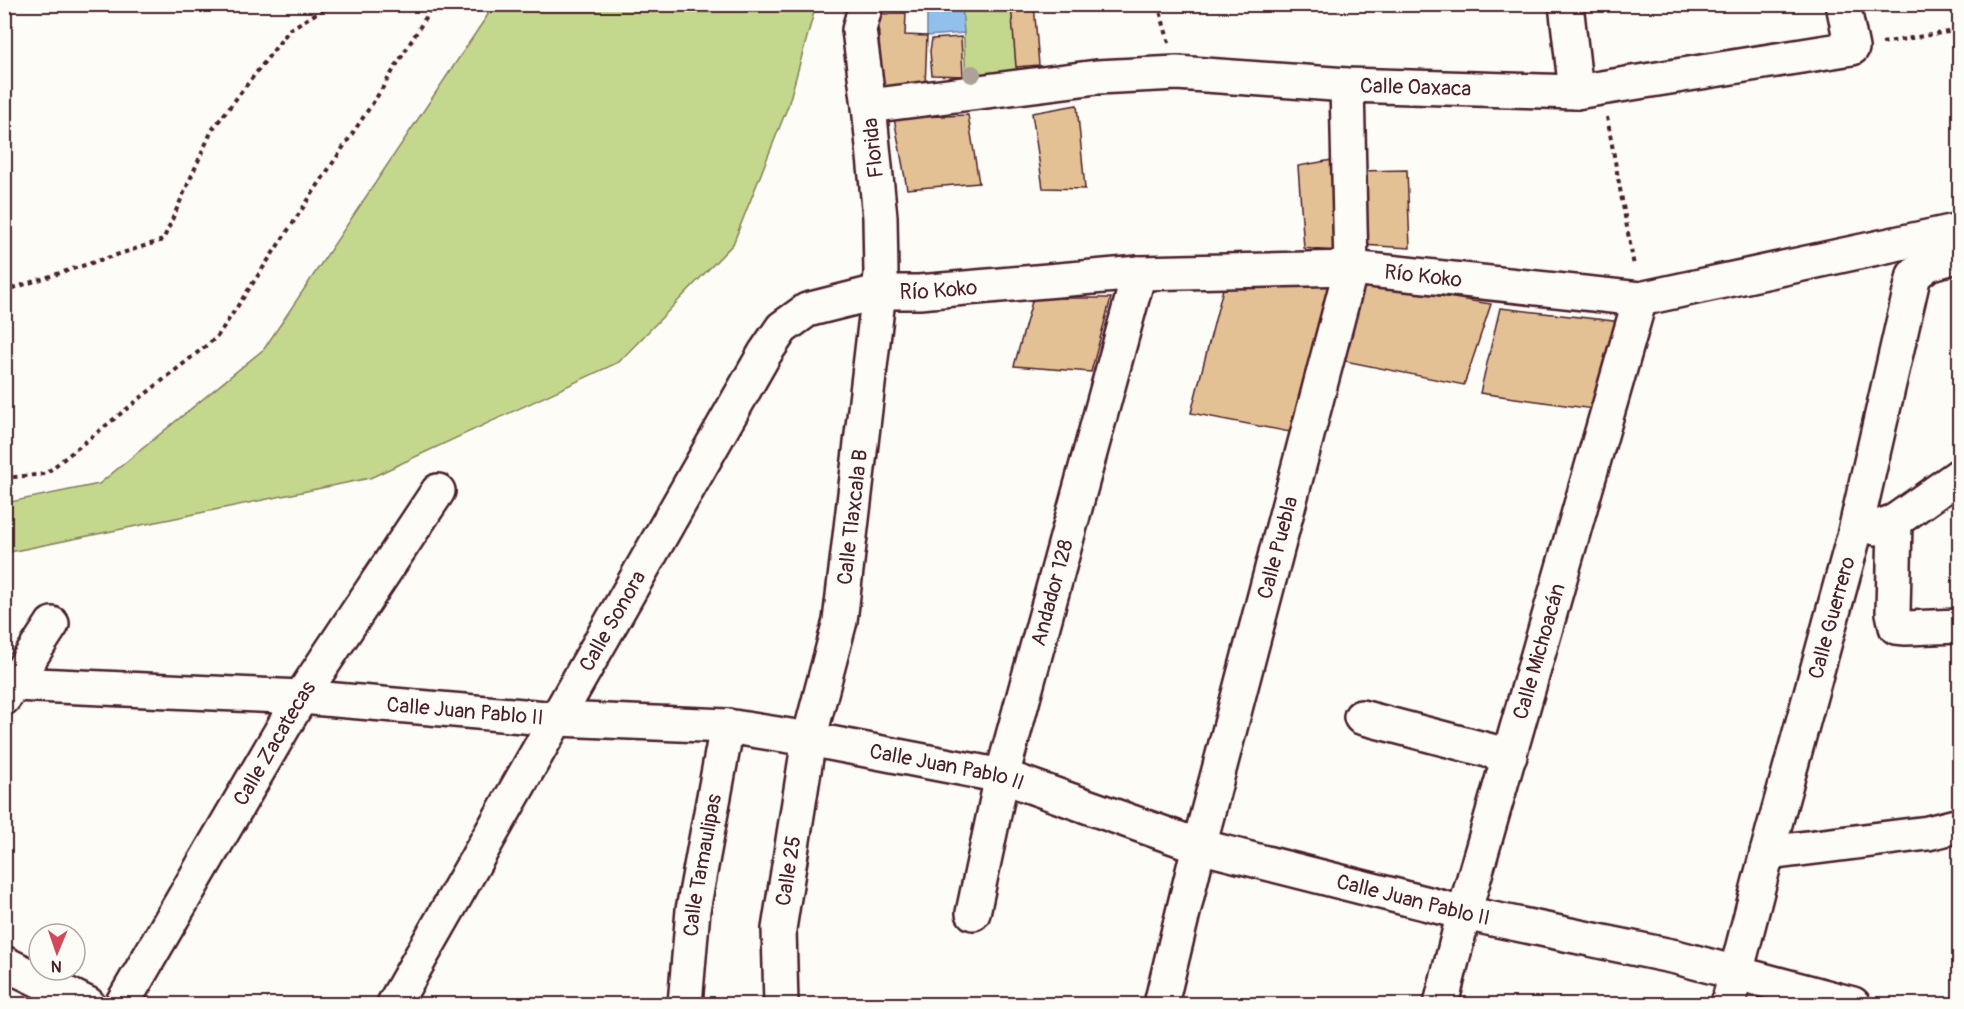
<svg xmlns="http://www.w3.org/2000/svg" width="1964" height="1009" font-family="Pangolin,sans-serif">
<rect width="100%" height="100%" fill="#fdfcf7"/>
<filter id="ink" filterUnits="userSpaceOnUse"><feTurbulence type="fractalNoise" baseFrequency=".0167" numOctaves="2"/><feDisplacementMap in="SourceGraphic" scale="12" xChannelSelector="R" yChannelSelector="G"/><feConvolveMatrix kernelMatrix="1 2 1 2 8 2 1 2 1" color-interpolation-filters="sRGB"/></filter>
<g filter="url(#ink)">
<path fill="#c3d88d" stroke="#867c5c" stroke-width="1.5" d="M495,4L816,5L788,106L733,244L619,362L370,478L5,553V503L99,484L264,349Z
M962,5H1011L1018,78L966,81Z"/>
<path fill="#90c0eb" stroke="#74809e" stroke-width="1.5" d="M927,6H962L964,33L927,36Z"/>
<path fill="#e3c195" stroke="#4a1f2b" stroke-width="1.5" d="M1011,4H1034L1039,65L1016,67Z
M906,13L905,35L927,36L925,87L881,89L878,14Z
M961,37L963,76L932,75L930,51L932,39Z
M1077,105L1085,189L1043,188L1032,113Z
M968,115L979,183L907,189L894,118Z
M1338,159L1340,252L1304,248L1298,166Z
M1407,170L1410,248L1362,245L1359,171Z
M1225,281L1334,285L1295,433L1191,413Z
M1365,284L1491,304L1464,385L1340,360Z
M1033,298H1111L1091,372L1014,366Z
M1500,308L1622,322L1593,409L1480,393Z"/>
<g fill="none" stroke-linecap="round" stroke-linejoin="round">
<defs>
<g id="minor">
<path d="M1566,4L1576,92"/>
<path id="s1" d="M869,106L1097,77L1177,73L1347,85L1576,92L1852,48L1843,4"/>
<path d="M1895,521L1893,613L1896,627L1906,628L1960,626"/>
<path d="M1875,528L1895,521L1960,475"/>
<path id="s2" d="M14,684L301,697L558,719L727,726L809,739L1002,776L1199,846L1464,913L1676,957L1853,1004"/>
<path d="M4,698L52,624"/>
<path d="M1361,717L1510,756"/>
<path d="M1767,853L1928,833L1960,825"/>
<path id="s3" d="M973,913L1002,776L1139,273"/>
<path d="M4,963L88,1004"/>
<path id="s4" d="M122,1004L301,697L438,491"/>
<path id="s5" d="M394,1004L765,353L782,328L807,310L878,292H919L1139,273L1351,268L1640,299L1960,230"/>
<path id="s6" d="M685,1004L693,910L727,726"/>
<path id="s7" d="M781,1004L779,929L809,739L840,621L881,274L880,217L869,106L859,30L866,4"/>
<path id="s8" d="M1161,1004L1199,846L1351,268L1347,85"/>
<path id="s9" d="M1441,1004L1464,913L1640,299"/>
<path id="s10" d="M1728,1004L1767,853L1854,536L1914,275L1928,264L1960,255"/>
</g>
</defs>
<use href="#minor" stroke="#4a1f2b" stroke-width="38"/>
<path stroke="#4a1f2b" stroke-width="4" stroke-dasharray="4.5 4.5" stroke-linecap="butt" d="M1158,4L1169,43
M1882,43L1960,30
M1607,117L1634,266
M4,291L163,240L212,130L290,29L332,4
M4,478L45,474L217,337L380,92L434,4"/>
<use href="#minor" stroke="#fdfcf7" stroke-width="33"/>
</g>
<circle fill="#aea197" cx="972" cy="74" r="9"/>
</g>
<g text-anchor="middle" stroke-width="4.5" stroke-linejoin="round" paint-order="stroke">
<g font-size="21" fill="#4a1f2b" stroke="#fdfcf7">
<text dy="7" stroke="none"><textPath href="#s1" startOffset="549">Calle Oaxaca</textPath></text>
<text transform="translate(873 148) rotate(-96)" y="7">Florida</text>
<text dy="7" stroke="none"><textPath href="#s5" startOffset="1430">Río Koko</textPath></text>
<text dy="7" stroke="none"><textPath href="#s5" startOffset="944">Río Koko</textPath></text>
<text dy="7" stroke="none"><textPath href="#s7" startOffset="494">Calle Tlaxcala B</textPath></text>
<text dy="7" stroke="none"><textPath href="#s8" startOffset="471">Calle Puebla</textPath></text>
<text dy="7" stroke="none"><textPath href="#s3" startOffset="330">Andador 128</textPath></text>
<text dy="7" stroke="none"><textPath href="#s10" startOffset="400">Calle Guerrero</textPath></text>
<text dy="7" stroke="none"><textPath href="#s5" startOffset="441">Calle Sonora</textPath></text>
<text dy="7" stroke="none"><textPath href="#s9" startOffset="366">Calle Michoacán</textPath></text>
<text dy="7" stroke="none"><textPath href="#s2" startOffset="452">Calle Juan Pablo II</textPath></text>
<text dy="7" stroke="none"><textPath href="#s4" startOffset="302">Calle Zacatecas</textPath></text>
<text dy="7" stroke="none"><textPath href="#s2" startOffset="938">Calle Juan Pablo II</textPath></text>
<text dy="7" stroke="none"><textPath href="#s6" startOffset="140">Calle Tamaulipas</textPath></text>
<text dy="7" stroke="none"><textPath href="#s7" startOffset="134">Calle 25</textPath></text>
<text dy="7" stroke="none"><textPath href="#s2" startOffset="1424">Calle Juan Pablo II</textPath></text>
</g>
</g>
<rect width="1964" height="1009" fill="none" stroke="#fdfcf7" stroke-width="24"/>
<rect x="12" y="12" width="1940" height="985" fill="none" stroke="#4a1f2b" stroke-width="2" filter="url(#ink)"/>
<g transform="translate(57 952) rotate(182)"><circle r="28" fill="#fdfcf7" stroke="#b5a4a5" stroke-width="1.5"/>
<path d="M0-4.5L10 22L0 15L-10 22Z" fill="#d1495b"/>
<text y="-9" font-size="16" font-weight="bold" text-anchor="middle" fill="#4a1f2b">N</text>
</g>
</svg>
